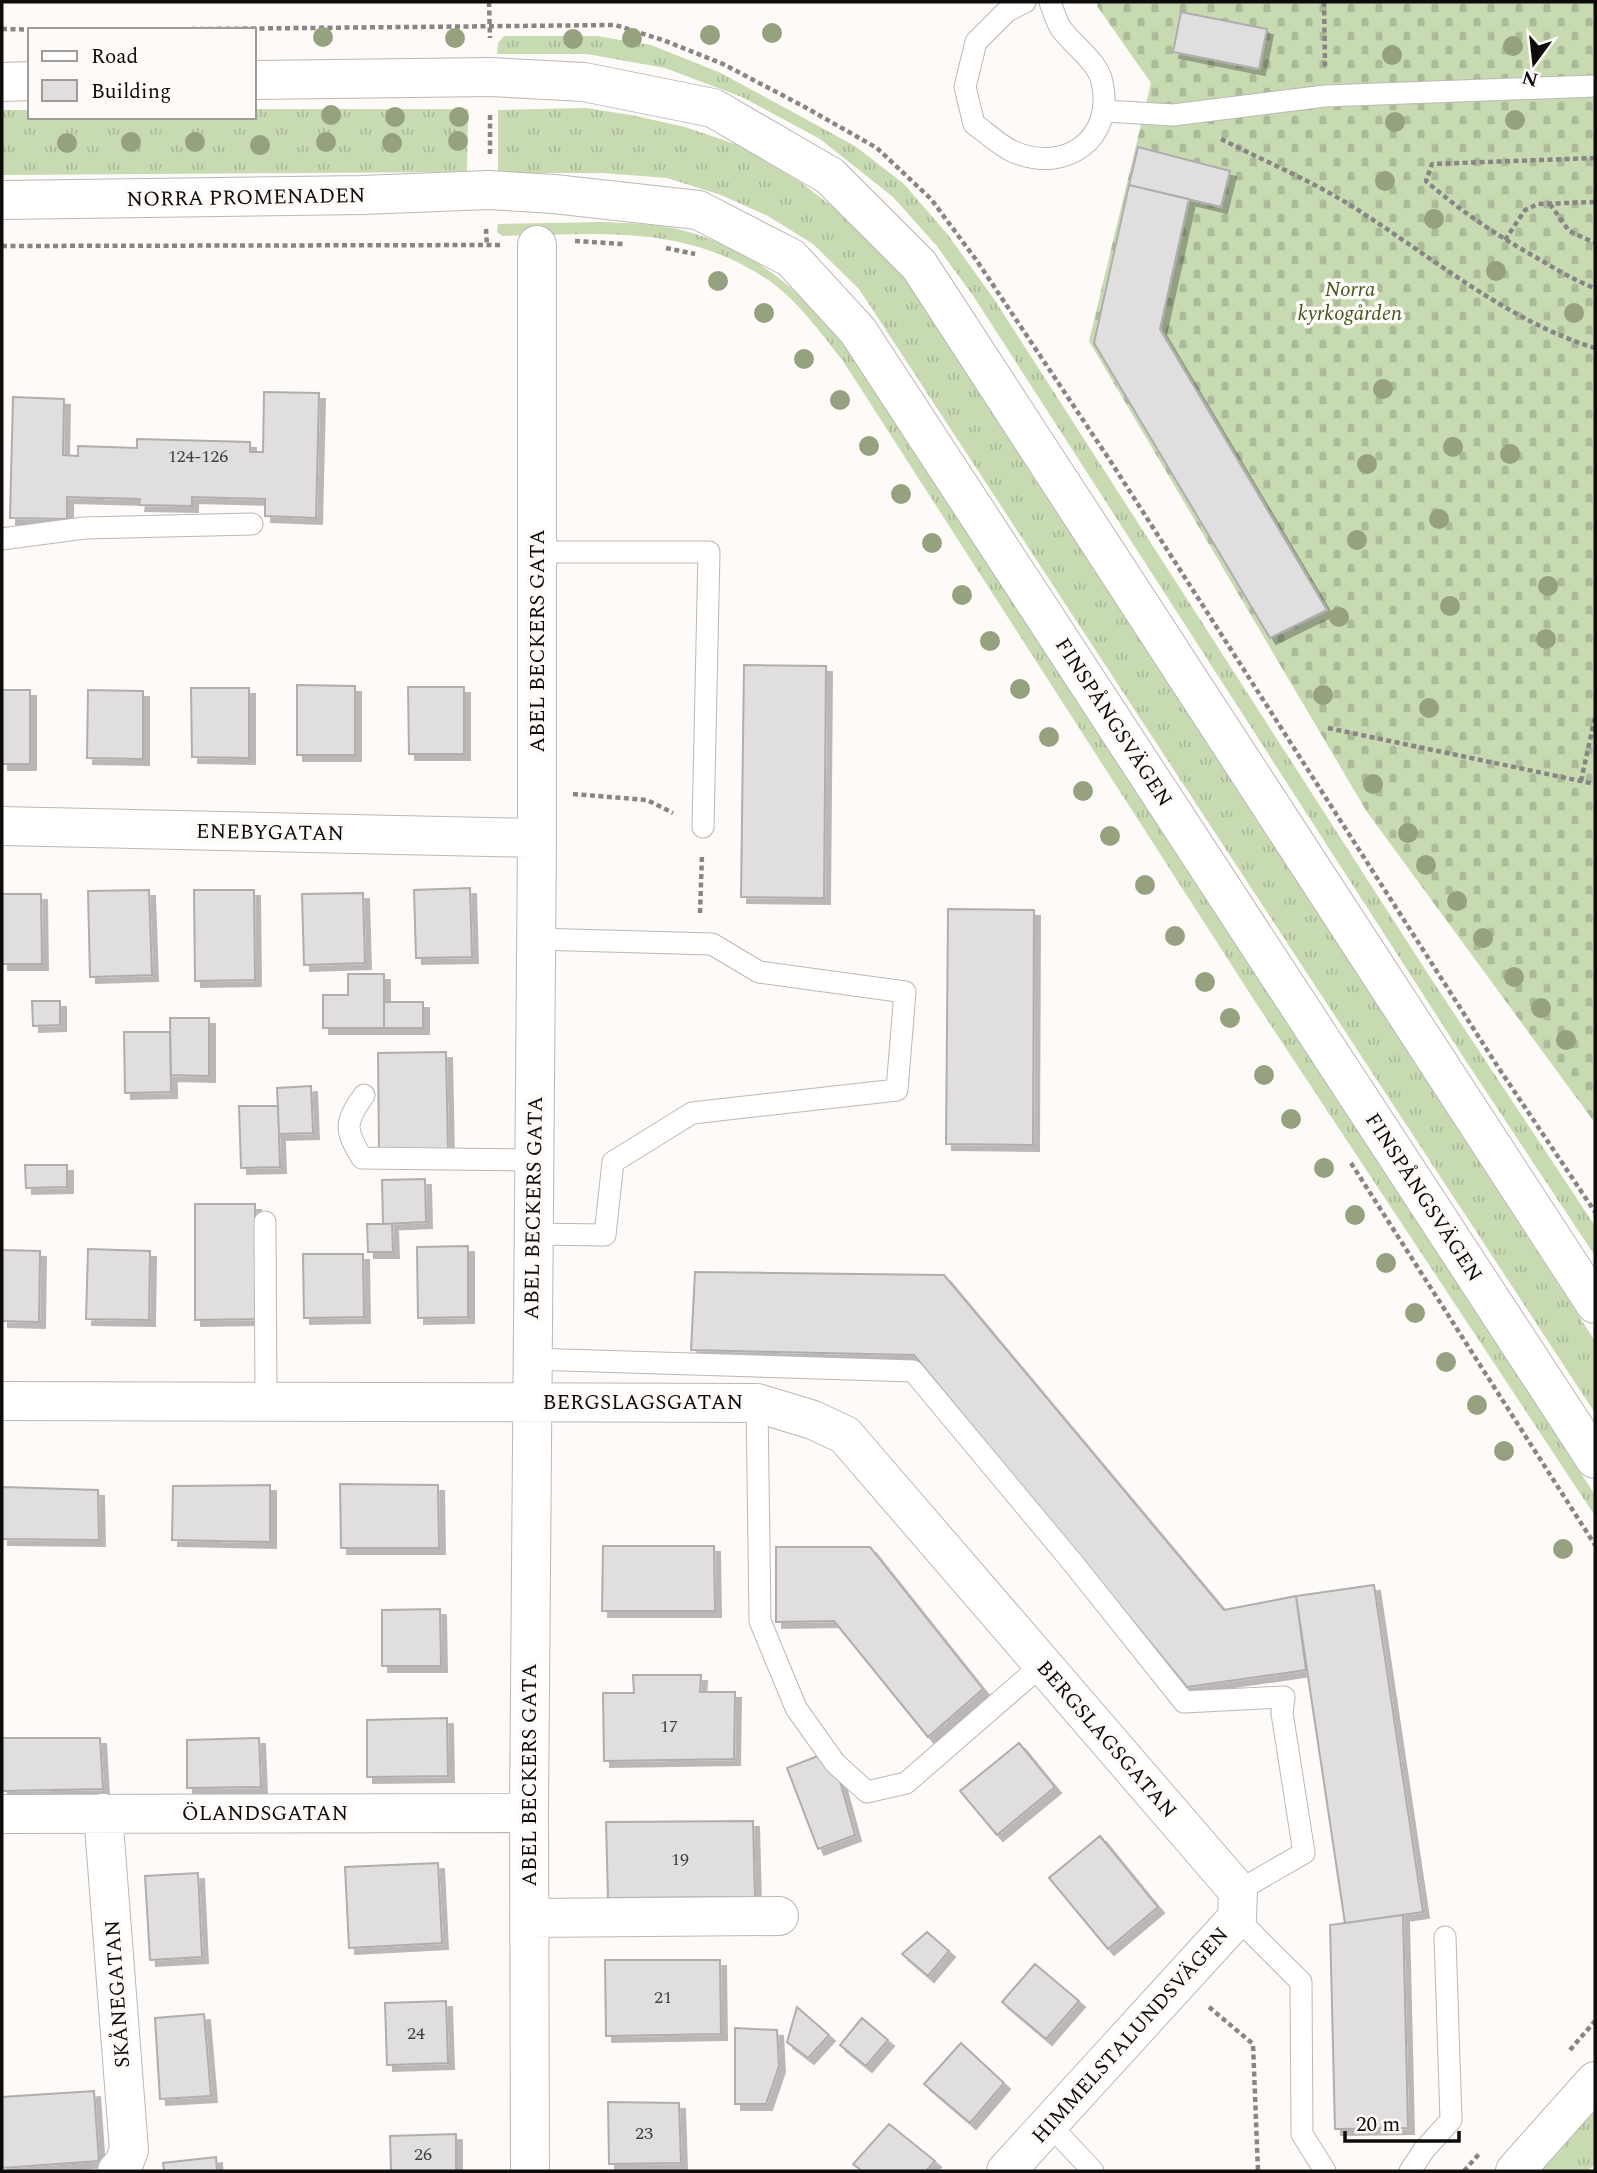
<svg xmlns="http://www.w3.org/2000/svg" width="1597" height="2173" font-family="Spectral,serif">
<defs>
<pattern id="grass-tufts" width="24" height="20" patternUnits="userSpaceOnUse" patternTransform="scale(1.75)"><rect width="24" height="20" fill="#c8dab2"/><path d="M3 7l-1-3M5 7V3M7 7l1-3M15 17l-1-3M17 17v-4M19 17l1-3" fill="none" stroke="#abba98"/></pattern>
<pattern id="cemetery-stones" width="16" height="16" patternUnits="userSpaceOnUse" patternTransform="scale(1.75)"><rect width="16" height="16" fill="#c8dab2"/><path d="M2 7V4a2 2 0 0 1 4 0v3zM10 15v-3a2 2 0 0 1 4 0v3z" fill="#abba98"/></pattern>
<filter id="shadow"><feDropShadow dx="6" dy="6" stdDeviation="0" flood-color="#0004"/></filter>
</defs>
<rect width="100%" height="100%" fill="#fefaf8"/>
<path fill="url(#grass-tufts)" d="M504,36H597L651,45L721,73L855,146L904,184L948,235L994,299L1430,977L1595,1226V1256L1464,1058L974,297L936,245L893,197L820,139L742,97L665,68L587,54H497L498,43Z
M586,108L631,115L685,127L741,146L800,182L845,216L887,256L930,312L1595,1341V1413L859,289L813,244L768,216L721,195L667,178L602,173H498V110Z
M254,109H468L467,172L2,175V110H30V117H254Z
M603,222C622,223 642,223 661,226C740,238 801,288 849,349L1595,1495V1516L1256,1003L843,361C822,335 802,306 775,285C691,223 600,234 502,236L497,232L498,224Z
M1595,2099V2164L1588,2171H1530Z"/>
<path fill="url(#cemetery-stones)" d="M1098,2H1595V1123L1367,812L1089,341L1151,83L1097,6Z"/>
<path fill="#e1dee0" stroke="#b0adaf" stroke-width="2" filter="url(#shadow)" d="M1181,12L1267,29L1259,69L1173,52Z
M1138,147L1230,171L1221,207L1129,185Z
M1129,185L1189,199L1160,329L1327,610L1270,638L1094,343Z
M264,392L319,393L316,518L265,516V499L192,497V506L139,505L140,499L67,497V519L10,518L13,397L64,399L63,455L78,456V446L137,448V439L250,442V452H263Z
M744,665L826,666L824,898L741,897Z
M297,685L355,686V755H297Z
M408,687H464V754H409Z
M191,688H249V758L192,757Z
M2,690H30V764H2Z
M88,690L143,691V759L87,758Z
M470,888L472,957L416,958L414,890Z
M149,890L152,975L90,977L88,891Z
M194,890H254L255,980L195,981Z
M363,893L365,963L304,965L302,894Z
M2,894H41L42,964H2Z
M948,909L1034,910L1033,1145L946,1144Z
M348,974H384V1028H323V995H348Z
M32,1001H60V1025L33,1026Z
M384,1002H423V1028H384Z
M170,1018H209V1076L171,1075Z
M124,1032H170L171,1092L125,1093Z
M446,1052L448,1151L379,1152L378,1053Z
M311,1086L313,1133L279,1134L277,1088Z
M239,1106H278L280,1167L241,1168Z
M25,1165H67V1187L26,1188Z
M425,1179L426,1222L383,1224L382,1180Z
M195,1204H255L256,1319L195,1320Z
M367,1224H392L393,1252H368Z
M468,1246V1317L418,1318L417,1247Z
M88,1249L150,1251L149,1320L86,1319Z
M2,1250L40,1251L39,1322L2,1321Z
M303,1254H363L364,1317L304,1318Z
M695,1272L944,1275L1224,1610L1296,1596L1306,1670L1187,1687L914,1355L691,1350Z
M340,1484L438,1485L439,1548H341Z
M270,1485V1542L172,1540L173,1486Z
M2,1487L98,1490L99,1540L2,1539Z
M603,1546H714L715,1611H602Z
M776,1547H870L983,1689L928,1737L834,1621L776,1622Z
M1374,1585L1423,1912L1345,1923L1296,1596Z
M440,1609L441,1666H382V1610Z
M633,1675H701L700,1692H735L734,1759L604,1761L603,1693H634Z
M447,1718L448,1776L367,1777V1720Z
M2,1738H100L103,1789L2,1791Z
M259,1738L261,1787L187,1788V1740Z
M1019,1743L1055,1787L997,1835L960,1791Z
M823,1754L835,1763L855,1835L818,1849L787,1768Z
M753,1821L755,1897L608,1898L606,1822Z
M1100,1836L1158,1907L1108,1949L1049,1878Z
M438,1863L442,1943L349,1948L345,1867Z
M198,1873L202,1957L150,1960L145,1876Z
M1403,1915L1408,2128L1335,2129L1330,1925Z
M927,1932L949,1951L928,1976L902,1954Z
M605,1960H720L721,2034L606,2036Z
M1035,1964L1079,2001L1046,2039L1002,2002Z
M446,2001L448,2063L387,2065L385,2003Z
M797,2007L829,2035L808,2058L787,2042Z
M204,2014L211,2096L160,2099L155,2018Z
M862,2018L888,2040L866,2066L840,2045Z
M735,2028L777,2030L779,2066L766,2104H735Z
M961,2043L1004,2083L970,2123L924,2084Z
M94,2091L99,2161L2,2168V2097Z
M608,2102L679,2103L681,2163L609,2164Z
M889,2124L935,2161L926,2171H862L853,2164Z
M456,2134V2171H391L390,2136Z
M216,2157L217,2171H164L163,2163Z"/>
<g fill="none" stroke-linecap="round" stroke-linejoin="round">
<defs>
<path id="service" d="M1025,2L1007,11L976,42L965,87L974,124C987,133 1000,146 1014,152C1066,174 1115,138 1102,82C1098,61 1071,44 1060,27C1056,20 1053,10 1050,2
M1105,111L1173,115L1325,96L1595,86
M2,539L84,528L252,524
M537,552H709L703,827
M364,1095C345,1122 344,1129 362,1158L534,1160
M265,1222L266,1401
M533,1234L605,1235L613,1162L692,1113L897,1090L905,992L759,972L712,944L536,939
M531,1359L913,1371L1073,1563L1184,1702L1284,1697L1282,1713L1304,1853L1238,1891
M757,1403L760,1621L796,1708L835,1763L867,1792L906,1783L1043,1664
M1237,1918L1301,1982L1302,2134L1325,2171
M1049,2124L1093,2171
M1410,2171L1424,2150L1451,2120L1445,1937"/>
<path id="minor" d="M2,826L537,838
M2,1401L757,1403L813,1420L845,1435L1238,1891L1237,1918L1006,2171
M103,1813L129,2150L123,2165L117,2171
M2,1814L529,1813
M529,1918L779,1916
M530,2171L529,1813L537,838V245"/>
<path id="secondary" d="M254,80L490,77L584,82L713,108L830,176L919,265L1595,1304
M2,82L30,81
M2,200L362,195L489,190L554,194L698,210L791,258L858,331L1595,1459"/>
<path id="trunk" d="M1515,2171L1595,2081"/>
</defs>
<use href="#service" stroke="#bbb8b6" stroke-width="23"/>
<use href="#minor" stroke="#bbb8b6" stroke-width="40"/>
<use href="#secondary" stroke="#bbb8b6" stroke-width="40"/>
<use href="#trunk" stroke="#bbb8b6" stroke-width="40"/>
<path stroke="#888584" stroke-width="4.5" stroke-dasharray="5 3.5" stroke-linecap="butt" d="M489,2L490,38
M1324,2L1325,67
M2,29L53,30
M98,30L615,25L663,40L723,64L803,106L877,148L931,199L977,261L1111,462L1498,1067L1595,1212
M1221,139C1264,161 1310,180 1350,205C1427,253 1508,322 1595,348
M490,154V114
M1595,158L1432,164L1426,181C1460,211 1498,236 1537,258C1556,269 1575,281 1595,288
M1550,204L1569,231L1595,243
M486,229L487,246
M1505,240L1525,210L1538,204L1595,202
M575,241L623,244
M2,246L501,245
M666,248L695,254
M1328,728L1595,784
M1581,781L1595,717
M573,794L647,800L673,813
M700,913L702,855
M1351,1163L1595,1545
M1209,2007L1253,2044L1258,2171
M1570,2050L1595,2021
M1464,2171L1479,2154"/>
<use href="#service" stroke="#fff" stroke-width="21"/>
<use href="#minor" stroke="#fff" stroke-width="38"/>
<use href="#secondary" stroke="#fff" stroke-width="38"/>
<use href="#trunk" stroke="#fff" stroke-width="38"/>
</g>
<g fill="#96a17f">
<circle cx="772" cy="33" r="10"/>
<circle cx="710" cy="35" r="10"/>
<circle cx="323" cy="37" r="10"/>
<circle cx="455" cy="38" r="10"/>
<circle cx="632" cy="38" r="10"/>
<circle cx="573" cy="39" r="10"/>
<circle cx="1513" cy="46" r="10"/>
<circle cx="1392" cy="55" r="10"/>
<circle cx="331" cy="115" r="10"/>
<circle cx="395" cy="117" r="10"/>
<circle cx="459" cy="117" r="10"/>
<circle cx="1515" cy="120" r="10"/>
<circle cx="1395" cy="122" r="10"/>
<circle cx="458" cy="141" r="10"/>
<circle cx="131" cy="142" r="10"/>
<circle cx="195" cy="142" r="10"/>
<circle cx="326" cy="142" r="10"/>
<circle cx="67" cy="143" r="10"/>
<circle cx="392" cy="143" r="10"/>
<circle cx="260" cy="145" r="10"/>
<circle cx="1385" cy="181" r="10"/>
<circle cx="1434" cy="219" r="10"/>
<circle cx="1496" cy="271" r="10"/>
<circle cx="718" cy="281" r="10"/>
<circle cx="764" cy="313" r="10"/>
<circle cx="1574" cy="313" r="10"/>
<circle cx="804" cy="359" r="10"/>
<circle cx="1383" cy="389" r="10"/>
<circle cx="840" cy="400" r="10"/>
<circle cx="869" cy="446" r="10"/>
<circle cx="1453" cy="447" r="10"/>
<circle cx="1510" cy="454" r="10"/>
<circle cx="1367" cy="464" r="10"/>
<circle cx="901" cy="494" r="10"/>
<circle cx="1439" cy="519" r="10"/>
<circle cx="1357" cy="540" r="10"/>
<circle cx="932" cy="543" r="10"/>
<circle cx="1548" cy="586" r="10"/>
<circle cx="962" cy="595" r="10"/>
<circle cx="1450" cy="606" r="10"/>
<circle cx="1339" cy="617" r="10"/>
<circle cx="1546" cy="639" r="10"/>
<circle cx="990" cy="641" r="10"/>
<circle cx="1020" cy="689" r="10"/>
<circle cx="1323" cy="695" r="10"/>
<circle cx="1429" cy="708" r="10"/>
<circle cx="1049" cy="737" r="10"/>
<circle cx="1373" cy="784" r="10"/>
<circle cx="1083" cy="791" r="10"/>
<circle cx="1408" cy="833" r="10"/>
<circle cx="1110" cy="836" r="10"/>
<circle cx="1426" cy="865" r="10"/>
<circle cx="1145" cy="885" r="10"/>
<circle cx="1457" cy="901" r="10"/>
<circle cx="1175" cy="936" r="10"/>
<circle cx="1483" cy="938" r="10"/>
<circle cx="1514" cy="977" r="10"/>
<circle cx="1205" cy="982" r="10"/>
<circle cx="1541" cy="1008" r="10"/>
<circle cx="1230" cy="1018" r="10"/>
<circle cx="1566" cy="1040" r="10"/>
<circle cx="1264" cy="1075" r="10"/>
<circle cx="1291" cy="1119" r="10"/>
<circle cx="1324" cy="1168" r="10"/>
<circle cx="1355" cy="1215" r="10"/>
<circle cx="1386" cy="1263" r="10"/>
<circle cx="1415" cy="1313" r="10"/>
<circle cx="1446" cy="1362" r="10"/>
<circle cx="1477" cy="1405" r="10"/>
<circle cx="1504" cy="1451" r="10"/>
<circle cx="1563" cy="1549" r="10"/>
</g>
<g text-anchor="middle" stroke-width="7" stroke-linejoin="round" paint-order="stroke">
<g font-size="18" fill="#424040">
<text x="198" y="462">124-126</text>
<text x="669" y="1732">17</text>
<text x="680" y="1865">19</text>
<text x="663" y="2003">21</text>
<text x="416" y="2039">24</text>
<text x="644" y="2139">23</text>
<text x="423" y="2160">26</text>
</g>
<g font-size="21" fill="#0d0c0b" stroke="#fefaf8">
<text transform="translate(246 197) rotate(-1)" y="7">NORRA PROMENADEN</text>
<text transform="translate(537 641) rotate(-90)" y="7">ABEL BECKERS GATA</text>
<text transform="translate(1114 722) rotate(57)" y="7">FINSPÅNGSVÄGEN</text>
<text transform="translate(270 832) rotate(1)" y="7">ENEBYGATAN</text>
<text transform="translate(1424 1197) rotate(57)" y="7">FINSPÅNGSVÄGEN</text>
<text transform="translate(533 1208) rotate(-89)" y="7">ABEL BECKERS GATA</text>
<text x="643" y="1409">BERGSLAGSGATAN</text>
<text transform="translate(1107 1739) rotate(49)" y="7">BERGSLAGSGATAN</text>
<text transform="translate(529 1775) rotate(-90)" y="7">ABEL BECKERS GATA</text>
<text x="265" y="1820">ÖLANDSGATAN</text>
<text transform="translate(117 1994) rotate(-94)" y="7">SKÅNEGATAN</text>
<text transform="translate(1130 2035) rotate(-48)" y="7">HIMMELSTALUNDSVÄGEN</text>
</g>
<g font-size="21" font-style="italic" fill="#41581c" stroke="#fefaf8">
<text x="1350" y="296">Norra<tspan x="1350" dy="24">kyrkogården</tspan></text>
</g>
</g>
<rect width="1597" height="2173" fill="none" stroke="#0d0c0b" stroke-width="7"/>
<rect x="28" y="28" width="228" height="91" fill="#fefaf8" stroke="#9e9b99" stroke-width="2"/>
<rect x="42" y="51" width="35" height="10" fill="#ffffff" stroke="#9e9b99" stroke-width="2"/>
<text x="91" y="63" font-size="21" fill="#0d0c0b">Road</text>
<rect x="42" y="80" width="35" height="21" fill="#e1dee0" stroke="#9e9b99" stroke-width="2"/>
<text x="91" y="98" font-size="21" fill="#0d0c0b">Building</text>
<g transform="translate(1534 63) rotate(195)" stroke="#fefaf8" stroke-width="5" paint-order="stroke">
<path d="M0-5L12 26L0 18L-12 26Z" fill="#0d0c0b"/>
<text y="-10" font-size="19" font-weight="bold" text-anchor="middle" fill="#0d0c0b">N</text>
</g>
<path d="M1345 2131v10h114v-10" fill="none" stroke="#0d0c0b" stroke-width="3.5"/>
<text x="1356" y="2131" font-size="21" fill="#0d0c0b" stroke="#fefaf8" stroke-width="5" paint-order="stroke">20 m</text>
</svg>
